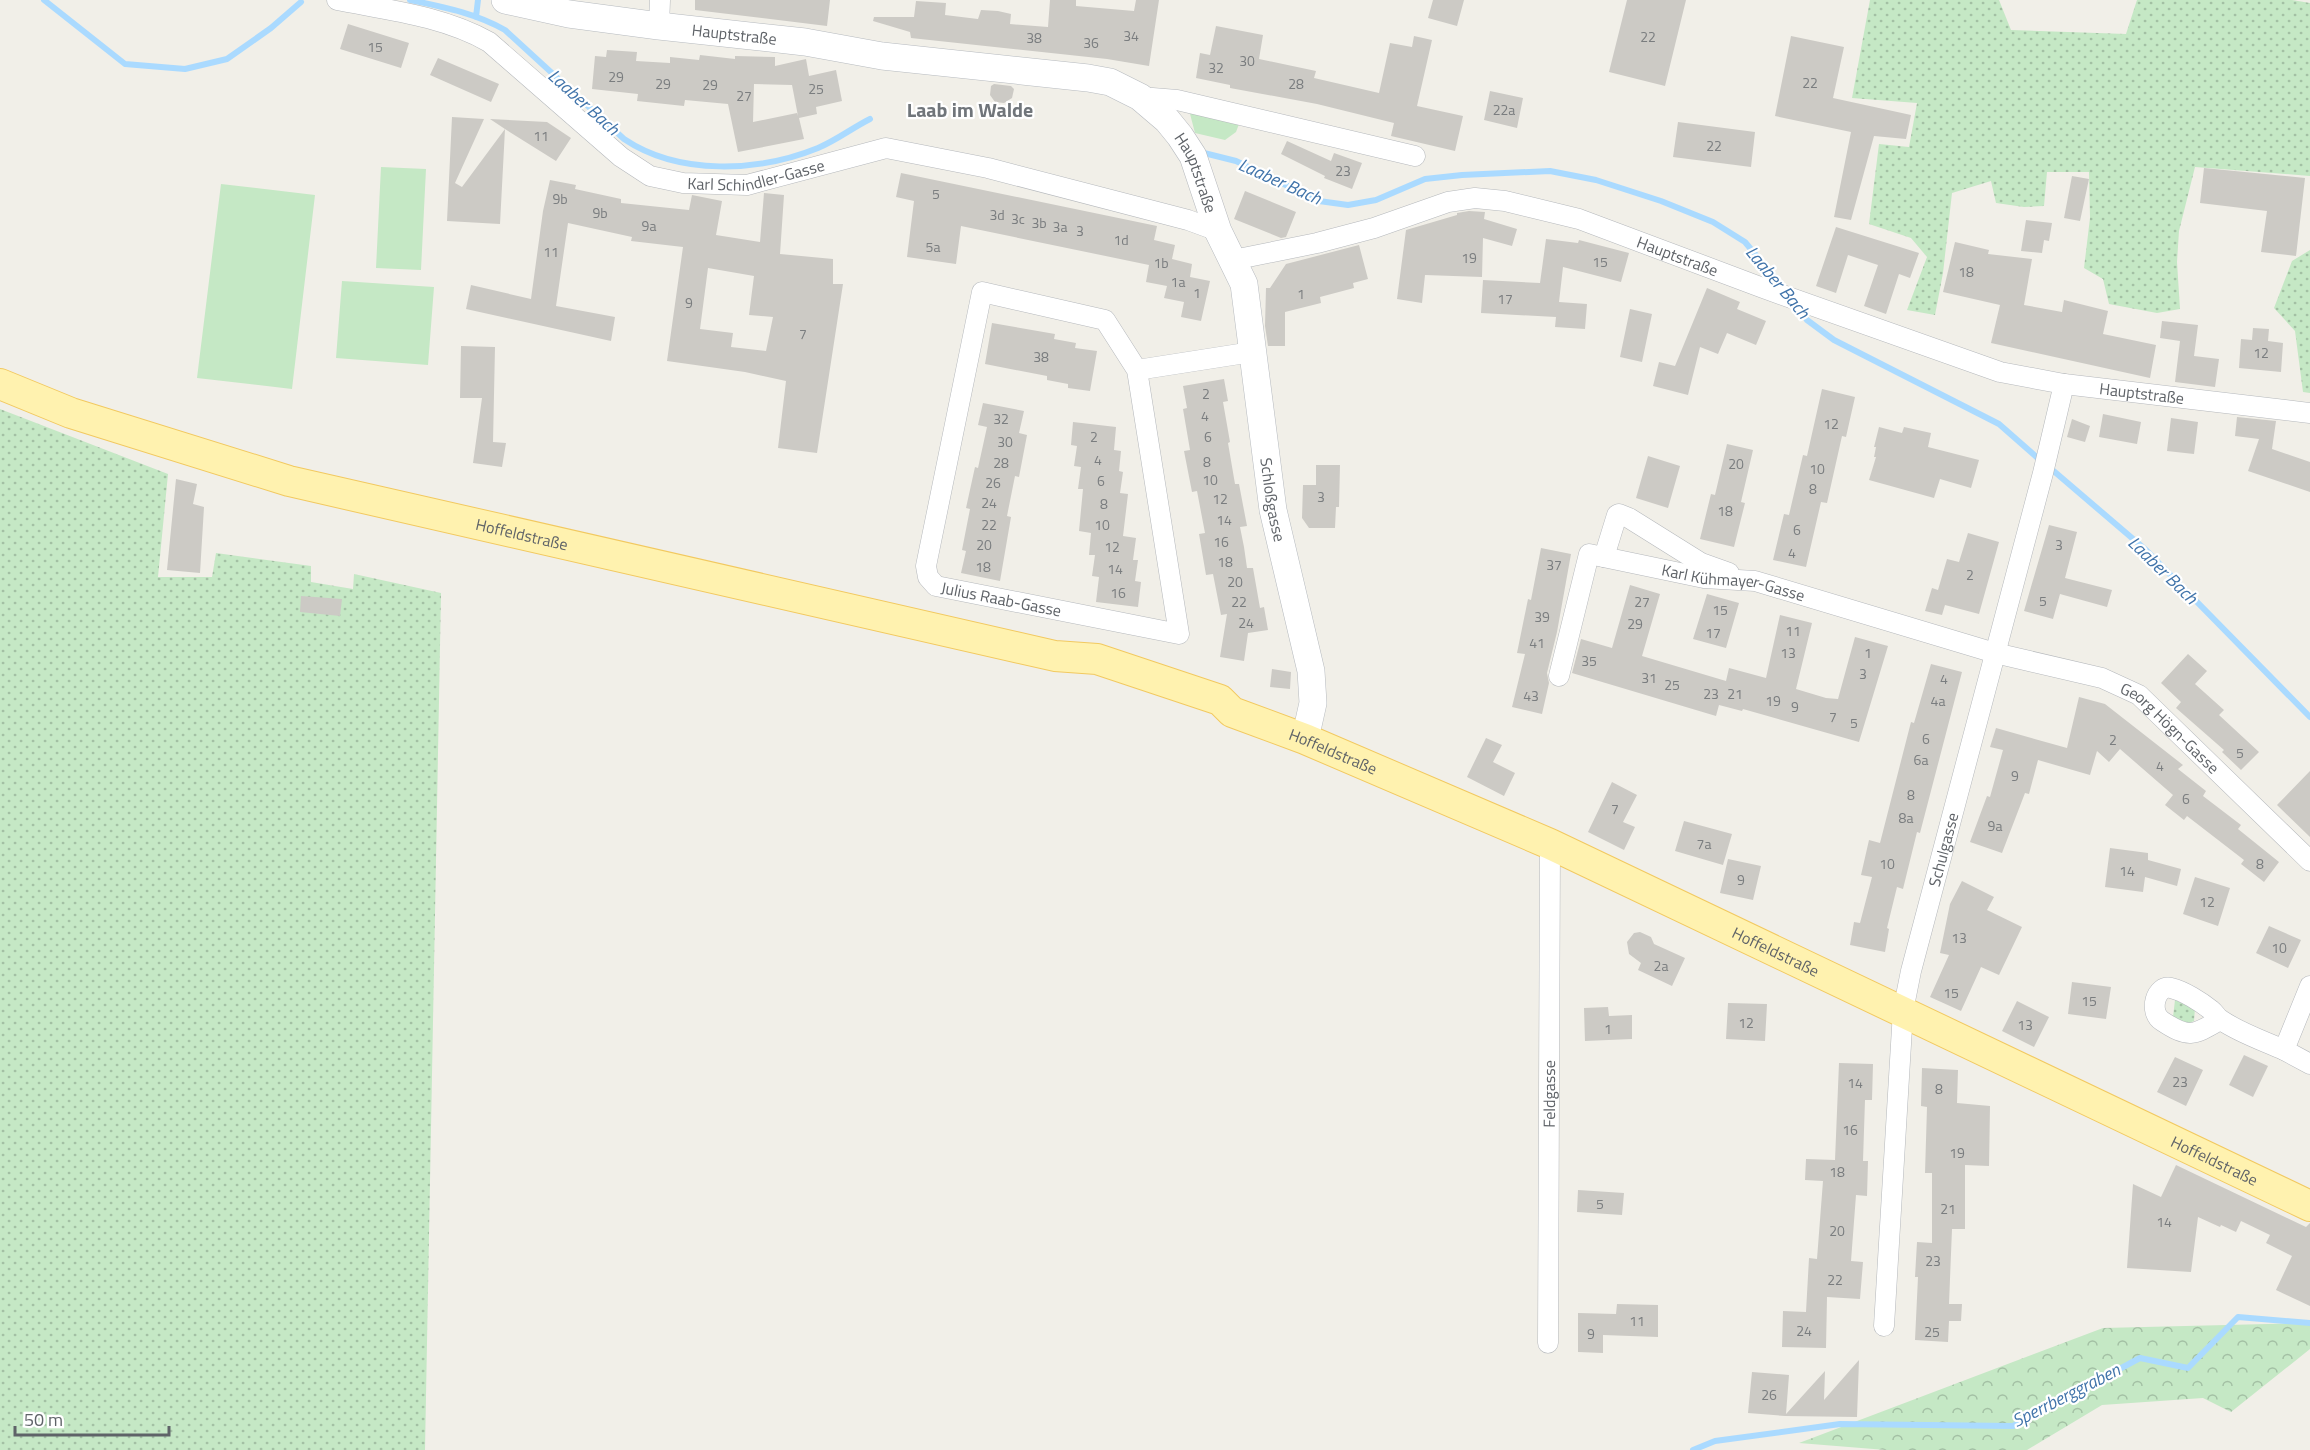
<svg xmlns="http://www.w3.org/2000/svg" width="2310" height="1450" font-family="'Titillium Web',sans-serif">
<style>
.grass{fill:url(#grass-dots)}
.forest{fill:url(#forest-crowns)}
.green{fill:#c5e8c5}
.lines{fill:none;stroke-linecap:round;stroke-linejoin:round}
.stream{stroke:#aadaff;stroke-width:6}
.building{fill:#cccac5;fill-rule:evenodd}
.street-casing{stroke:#b5b8bc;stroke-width:21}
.secondary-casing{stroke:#b6babf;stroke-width:28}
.primary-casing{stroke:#f2c960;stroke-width:32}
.street{stroke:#fff;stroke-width:20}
.secondary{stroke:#fff;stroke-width:27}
.primary{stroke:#fff2af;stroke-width:30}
.labels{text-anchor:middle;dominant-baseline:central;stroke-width:4.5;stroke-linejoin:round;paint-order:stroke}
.number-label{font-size:14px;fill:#7a7d7f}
.street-label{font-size:16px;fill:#5f6368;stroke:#fff}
.water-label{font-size:18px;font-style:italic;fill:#4174aa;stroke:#fff}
.quarter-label{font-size:20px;font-weight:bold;fill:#70757a;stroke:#fff}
</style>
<defs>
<pattern id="grass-dots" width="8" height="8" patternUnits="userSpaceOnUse" patternTransform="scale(1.5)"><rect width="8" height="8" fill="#c5e8c5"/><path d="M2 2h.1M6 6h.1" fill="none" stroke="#a3c0a4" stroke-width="1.8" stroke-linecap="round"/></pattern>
<pattern id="forest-crowns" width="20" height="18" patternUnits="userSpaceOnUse" patternTransform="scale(1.5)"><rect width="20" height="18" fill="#c5e8c5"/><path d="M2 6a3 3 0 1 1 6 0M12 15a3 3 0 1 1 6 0" fill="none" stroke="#a3c0a4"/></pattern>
</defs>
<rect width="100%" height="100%" fill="#f1efe8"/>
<path class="grass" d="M1870,0H1999L2011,30L2126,34L2137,0H2292L2310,3V176L2195,167L2179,231L2177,262L2180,309L2157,313L2109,304L2103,279L2084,268L2090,218L2089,172H2047L2044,206L2024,207L1996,203L1991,181L1952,193L1943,273L1935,315L1907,310L1927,257L1911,238L1869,224L1879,144L1909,147L1917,103L1852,98Z
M2310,250V393L2303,392L2295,331L2274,308L2292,261Z
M0,409L168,474L158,577H212L216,553L311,566V582L353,589L354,574L441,593L425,1450H0Z
M2175,1000L2195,1008L2194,1021L2187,1024L2173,1017Z"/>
<path class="forest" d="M2310,1323V1349L2231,1412L2203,1398L2102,1405L2027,1450H1886L1799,1443L2103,1328Z"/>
<path class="green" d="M1189,110L1239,124L1236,132L1225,140L1195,133Z
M381,167L426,169L421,270L376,268Z
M221,184L315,195L292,389L197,378Z
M342,281L434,287L428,365L336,358Z"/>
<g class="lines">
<path class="stream" d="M44,0L125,64L185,69L227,59L271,28L301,2
M410,0C443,7 475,13 505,30L624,139C679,176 759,172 818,148C837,140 852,128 870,119
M476,17L478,0
M1204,153L1236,161L1319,201L1348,205L1376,200L1425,179L1462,175L1550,171L1596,180L1661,201L1713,222L1745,242L1785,290
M1798,307L1807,320L1834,340L1999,424L2041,461
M2049,467L2146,550L2310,717
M1693,1450L1715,1441L1840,1424L2013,1426L2140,1358L2188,1368L2238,1317L2310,1323"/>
</g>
<path class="building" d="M695,0H830L827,26L695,10Z
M1050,0H1076V6L1134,11L1136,0H1159L1149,66L1107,59L911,38L910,32L873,21L874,17H914L916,1L946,3L945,15L978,19L981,10L998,11L1011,14L1010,24L1048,27Z
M1433,0H1464L1457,26L1428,18Z
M1627,0H1686L1665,86L1609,72Z
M348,24L409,43L401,68L340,49Z
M1216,26L1263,35L1259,59L1316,71L1314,78L1379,93L1390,43L1412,47L1414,36L1432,40L1417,106L1463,116L1455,151L1391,136L1394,123L1317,104L1230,88V85L1196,78L1200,53L1210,55Z
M1791,36L1844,47L1833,98L1911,115L1906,139L1874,136L1851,220L1834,217L1851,132L1775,116Z
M607,50L637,52L636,61L670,63V57L699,60L700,55L735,59V56L775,57V66L806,59L809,76L836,70L842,101L816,107L817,114L799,118L804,139L738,152L728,104L685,100L684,106L637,101L638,94L592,89L595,56L606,57ZM754,84L792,85L798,116L797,113L753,122Z
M438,58L499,84L491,102L430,75Z
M994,84L1011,86L1014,89L1012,98L1004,103L995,102L990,95L991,86Z
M1490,91L1523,98L1517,128L1484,120Z
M452,117L484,119L455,183L462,187L505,129L490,119L547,122L571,138L556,161L505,129L500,224L447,221Z
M1678,122L1755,132L1751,167L1673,157Z
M1287,141L1331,161L1334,153L1362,163L1352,189L1324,178L1325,176L1281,154Z
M2204,168L2305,178L2296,256L2261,252L2267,211L2200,203Z
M901,173L1157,226L1154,240L1175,245L1172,259L1192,264L1190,277L1210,281L1201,321L1181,317L1184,302L1164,298L1167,286L1146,282L1149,265L961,226L956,264L907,257L914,201L896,197Z
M2072,176L2089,179L2080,221L2064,218Z
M550,180L576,185L575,189L621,199V203L689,210L692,195L722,201L716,235L760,242L764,193L784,195L780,254L833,259V284H843L817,453L778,448L786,381L745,372L667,361L683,247L631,241L632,237L568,223L556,306L615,317L611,341L466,309L471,285L531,299L543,211ZM708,268L754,276L749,315L773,317L766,351L731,347L733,333L700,329Z
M1245,191L1296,212L1286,237L1281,238L1234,219Z
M1469,211L1485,212L1484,219L1517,229L1512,246L1483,238L1482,277L1425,275L1422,303L1397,299L1406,230L1457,215V213Z
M2026,220L2052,223L2049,241L2044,240L2042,253L2021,251Z
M1836,227L1919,253L1910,278L1899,274L1886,314L1864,306L1878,265L1848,255L1836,293L1816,286Z
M1546,239L1578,243L1579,240L1629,253L1621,282L1563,267L1559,302L1587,304L1585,329L1555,327L1556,317L1481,313L1483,280L1540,283Z
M1955,242L1989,250L1988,254L2032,259L2024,305L2062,312L2064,300L2108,311L2103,334L2156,345L2150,378L1991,343L2000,305L1943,292Z
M1359,245L1368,279L1353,283L1354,288L1320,297L1321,303L1285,312V346H1268L1265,326L1266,288H1270L1286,264Z
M1707,288L1740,302L1737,309L1766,321L1756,345L1727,333L1718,354L1700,347L1688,395L1653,386L1659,362L1675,366Z
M1630,309L1652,314L1642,362L1620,357Z
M2162,321L2198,325L2194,356L2219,359L2215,387L2175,382L2180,341L2160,338Z
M992,323L1055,334L1054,339L1076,343L1075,348L1097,351L1090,391L1068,388V384L1047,380V376L985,364Z
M2253,328L2269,329L2268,341L2283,343L2281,372L2239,368L2241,339L2252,340Z
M461,346L495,347L493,442L506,443L502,467L473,463L482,398H460Z
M1224,379L1228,401L1223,402L1230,442L1228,443L1235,484H1239L1247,526L1240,527L1244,547L1247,568H1253L1260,608L1264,607L1268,630L1248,633L1244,661L1220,657L1227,614L1221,615L1213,574L1206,575L1199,534L1205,533L1197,491L1192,492L1184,451L1190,450L1183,409L1187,408L1183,386Z
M1822,389L1855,397L1846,437L1842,436L1827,503L1821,502L1806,567L1773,560L1784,514L1789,515L1803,455L1807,456Z
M983,403L1024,411L1019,433L1027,435L1019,477L1015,476L1007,516L1011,517L1000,581L961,573L966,551L962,550L970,509L966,508L975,467L978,468L987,427L978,425Z
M2103,414L2141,422L2137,444L2099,437Z
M2237,417L2276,421L2272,449L2310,462V492L2248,471L2259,439L2235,436Z
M2171,418L2198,422L2194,454L2167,451Z
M2072,419L2090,426L2085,442L2067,437Z
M1073,422L1116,427L1114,450L1121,451L1119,471L1123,472L1120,493L1128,494L1123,536L1136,538L1133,560H1138L1135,581L1141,582L1138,607L1096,602L1099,577L1092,576L1095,555H1089L1091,533L1079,531L1083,489H1078L1081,467L1074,466L1077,446L1071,445Z
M1879,427L1902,433L1904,427L1931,433L1928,447L1979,460L1971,488L1940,479L1934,498L1869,480L1876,457H1874L1876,447H1874Z
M1727,444L1753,450L1741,502L1745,503L1734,547L1700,539L1711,494L1715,495Z
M1648,456L1680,466L1668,508L1636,498Z
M1316,465H1340L1339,507H1336L1335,528H1309L1302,518L1303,485H1316Z
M176,479L197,484L193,504L204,507L200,573L167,570Z
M2049,525L2077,532L2065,578L2112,590L2107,607L2060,594L2053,619L2024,611Z
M1968,533L1999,542L1979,614L1945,605L1942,615L1925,611L1932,588L1938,590L1947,559L1959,562Z
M1541,548L1571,554L1557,632L1547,673L1549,683L1542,714L1512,707L1525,654L1517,653L1528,599L1531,600Z
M1630,585L1660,594L1642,656L1726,681L1729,668L1766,678L1780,615L1812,623L1796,689L1826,698L1838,699L1855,637L1888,646L1859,742L1743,709L1742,711L1719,705L1716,716L1572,673L1581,639L1612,648Z
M1707,594L1739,603L1726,648L1693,639Z
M301,596L342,599L340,616L300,612Z
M2188,654L2207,671L2195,684L2224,710L2219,715L2259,752L2241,770L2222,752L2224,750L2176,708L2181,702L2161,683Z
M1931,664L1962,672L1920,833L1917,832L1903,889L1897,887L1887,928L1889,929L1885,952L1850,945L1854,922L1860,923L1872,877L1861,875L1869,840L1880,843L1911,722L1914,723Z
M1272,669L1291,672L1290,689L1270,687Z
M2079,697L2105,704L2183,765L2178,769L2206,791L2203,796L2241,825L2238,829L2279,862L2264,882L2241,864L2244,860L2187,816L2184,820L2165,805L2173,795L2120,749L2109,762L2097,751L2090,775L2038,760L2029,794L2025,793L2002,853L1970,842L1987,796L1990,797L2003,750L1990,747L1996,728L2067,748Z
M1486,738L1502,745L1493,762L1515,773L1504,796L1467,777Z
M2310,771V837L2277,805Z
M1612,782L1637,795L1623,822L1635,827L1624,850L1588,832Z
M1684,821L1732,834L1723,865L1675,851Z
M2110,848L2148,853V860L2181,869L2177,886L2145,877L2143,892L2105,887Z
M1728,859L1761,866L1753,900L1720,893Z
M2195,877L2230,888L2218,926L2183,914Z
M1962,881L1994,897L1987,910L2022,927L1999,975L1981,967L1961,1011L1930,997L1949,955L1940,953L1950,904Z
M2269,926L2301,940L2288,968L2256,953Z
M1640,932L1651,937L1654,944L1685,958L1672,986L1638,970L1641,963L1629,954L1627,942L1634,933Z
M2072,982L2111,987L2106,1019L2068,1014Z
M2017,1001L2049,1017L2034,1047L2002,1031Z
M1728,1003L1767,1004L1765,1041L1726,1039Z
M1608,1007L1609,1016L1632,1015V1039L1585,1041L1584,1008Z
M2244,1055L2268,1066L2253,1097L2229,1085Z
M2175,1057L2203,1070L2186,1106L2157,1092Z
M1839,1063L1873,1064L1872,1100H1865L1863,1161H1868L1867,1196L1856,1195L1851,1261L1863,1262L1860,1299L1827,1297L1826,1348L1782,1347L1783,1311L1806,1312L1809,1258L1817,1259L1823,1181L1805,1180L1806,1159L1835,1160Z
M1922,1068L1958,1070L1957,1103L1990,1106L1989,1166L1965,1165V1229H1952L1949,1304H1962L1961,1321H1949L1948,1342L1915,1340L1918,1277H1915L1917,1242L1932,1243V1173H1925L1927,1107L1921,1106Z
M2176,1165L2306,1227L2310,1223V1306L2276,1290L2292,1256L2266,1243L2270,1235L2241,1221L2236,1232L2221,1225L2220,1227L2198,1217L2191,1272L2127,1268L2133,1184L2161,1197Z
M1578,1190L1624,1193L1622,1215L1577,1212Z
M1617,1304L1658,1305V1337L1603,1335V1353L1578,1352V1313L1616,1314Z
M1859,1360L1857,1417L1785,1416L1748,1413L1752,1372L1789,1375L1786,1414L1825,1371L1824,1400Z"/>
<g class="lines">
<g class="street-casing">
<g id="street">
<path id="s1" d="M337,0C388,10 443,16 489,42L621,157L650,176L683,183L747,185L886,148L988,168L1188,220L1218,231"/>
<path d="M659,26L660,0"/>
<path d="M1140,97L1177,100L1415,156"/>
<path id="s2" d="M1233,260L1317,243L1374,228L1448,202L1475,198L1505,201L1579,219L1763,288L2000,372L2064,384L2310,413"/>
<path id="s3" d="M1137,370L1105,320L982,292L926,566L928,577L936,586L1179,634L1137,370L1252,352"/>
<path d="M1604,557L1617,515L1619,514L1629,518L1701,563L1729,573"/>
<path id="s4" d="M1559,676L1589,554L1704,578L1755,581L1995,653L2102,678L2139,695L2310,861"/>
<path d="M2220,1020C2194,1035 2189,1039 2162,1021C2148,1012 2156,984 2171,988C2184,991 2201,1002 2211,1010C2215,1013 2217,1018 2221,1020C2240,1033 2264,1041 2284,1050L2310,986"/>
<path d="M2284,1050L2310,1064"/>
<path id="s5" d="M1884,1326L1903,1011L1911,971L2043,473L2064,384"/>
<path id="s6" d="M1548,1343L1550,844"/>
</g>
</g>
<g class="secondary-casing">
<g id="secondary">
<path id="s7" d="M505,0L569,14L659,26L805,42L882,56L1088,78L1110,82L1140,97L1167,120L1180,136L1193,156L1218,231L1244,284L1273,510L1311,671L1313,703L1305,739"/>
</g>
</g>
<g class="primary-casing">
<g id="primary">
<path id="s8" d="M0,384L71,413L289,481L1055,656L1097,659L1220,700L1232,712L1305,739L1550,844L2310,1206"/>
</g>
</g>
<use href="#street" class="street"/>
<use href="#secondary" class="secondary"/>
<use href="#primary" class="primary"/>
</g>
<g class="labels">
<g class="number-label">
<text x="1131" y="35">34</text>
<text x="1648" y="36">22</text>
<text x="1034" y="37">38</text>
<text x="1091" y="42">36</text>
<text x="375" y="46">15</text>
<text x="1247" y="60">30</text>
<text x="1216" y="67">32</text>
<text x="616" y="76">29</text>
<text x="1810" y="82">22</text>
<text x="663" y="83">29</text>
<text x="1296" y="83">28</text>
<text x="710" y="84">29</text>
<text x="816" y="88">25</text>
<text x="744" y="95">27</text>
<text x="1504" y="109">22a</text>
<text x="541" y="135">11</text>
<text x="1714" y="145">22</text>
<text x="1343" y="170">23</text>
<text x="936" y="193">5</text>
<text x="560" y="198">9b</text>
<text x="600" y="212">9b</text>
<text x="997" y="214">3d</text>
<text x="1018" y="218">3c</text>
<text x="1039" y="222">3b</text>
<text x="649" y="225">9a</text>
<text x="1060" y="226">3a</text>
<text x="1080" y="230">3</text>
<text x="1121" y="239">1d</text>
<text x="933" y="246">5a</text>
<text x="551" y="251">11</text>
<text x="1469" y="257">19</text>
<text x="1600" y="261">15</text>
<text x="1161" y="262">1b</text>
<text x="1966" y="271">18</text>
<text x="1178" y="281">1a</text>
<text x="1197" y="292">1</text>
<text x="1301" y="293">1</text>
<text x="1505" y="298">17</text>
<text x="689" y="302">9</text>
<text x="803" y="333">7</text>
<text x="2261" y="352">12</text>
<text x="1041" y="356">38</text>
<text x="1206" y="393">2</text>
<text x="1205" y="415">4</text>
<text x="1001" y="418">32</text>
<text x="1831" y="423">12</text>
<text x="1094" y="436">2</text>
<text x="1208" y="436">6</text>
<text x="1005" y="441">30</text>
<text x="1098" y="459">4</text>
<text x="1207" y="461">8</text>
<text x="1001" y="462">28</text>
<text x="1736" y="463">20</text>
<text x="1817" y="468">10</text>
<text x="1210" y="479">10</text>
<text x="1101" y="480">6</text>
<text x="993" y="482">26</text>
<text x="1813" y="488">8</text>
<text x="1321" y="496">3</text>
<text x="1220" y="498">12</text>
<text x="989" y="502">24</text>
<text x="1104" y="503">8</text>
<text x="1725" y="510">18</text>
<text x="1224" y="519">14</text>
<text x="989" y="524">22</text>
<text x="1102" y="524">10</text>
<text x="1797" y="529">6</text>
<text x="1221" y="541">16</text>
<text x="984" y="544">20</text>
<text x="2059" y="544">3</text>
<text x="1112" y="546">12</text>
<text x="1792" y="552">4</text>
<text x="1225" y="561">18</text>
<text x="1554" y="564">37</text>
<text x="983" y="566">18</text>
<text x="1115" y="568">14</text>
<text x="1970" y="574">2</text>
<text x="1235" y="581">20</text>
<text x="1118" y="592">16</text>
<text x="2043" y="600">5</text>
<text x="1239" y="601">22</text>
<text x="1642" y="601">27</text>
<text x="1720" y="609">15</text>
<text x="1542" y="616">39</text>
<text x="1246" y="622">24</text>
<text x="1635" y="623">29</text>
<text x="1793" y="630">11</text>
<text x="1713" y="632">17</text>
<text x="1537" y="642">41</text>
<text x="1788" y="652">13</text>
<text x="1868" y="652">1</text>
<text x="1589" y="660">35</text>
<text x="1863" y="673">3</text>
<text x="1649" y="677">31</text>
<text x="1944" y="678">4</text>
<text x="1672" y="684">25</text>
<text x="1711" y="693">23</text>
<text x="1735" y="693">21</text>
<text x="1531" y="695">43</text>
<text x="1773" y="700">19</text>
<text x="1938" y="700">4a</text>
<text x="1795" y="706">9</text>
<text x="1833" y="716">7</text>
<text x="1854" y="722">5</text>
<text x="1926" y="738">6</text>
<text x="2113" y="739">2</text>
<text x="2240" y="752">5</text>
<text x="1921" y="759">6a</text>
<text x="2160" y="765">4</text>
<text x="2015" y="775">9</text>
<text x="1911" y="794">8</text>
<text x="2186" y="798">6</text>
<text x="1615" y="808">7</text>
<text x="1906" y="817">8a</text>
<text x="1995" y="825">9a</text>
<text x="1704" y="843">7a</text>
<text x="1887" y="863">10</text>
<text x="2260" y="863">8</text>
<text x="2127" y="870">14</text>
<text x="1741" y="879">9</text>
<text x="2207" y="901">12</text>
<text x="1959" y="937">13</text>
<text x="2279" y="947">10</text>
<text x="1661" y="965">2a</text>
<text x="1951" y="992">15</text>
<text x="2089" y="1000">15</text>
<text x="1746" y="1022">12</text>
<text x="2025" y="1024">13</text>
<text x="1608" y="1028">1</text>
<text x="2180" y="1081">23</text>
<text x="1855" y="1082">14</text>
<text x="1939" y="1088">8</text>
<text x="1850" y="1129">16</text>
<text x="1957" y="1152">19</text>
<text x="1837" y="1171">18</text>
<text x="1600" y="1203">5</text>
<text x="1948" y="1208">21</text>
<text x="2164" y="1221">14</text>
<text x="1837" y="1230">20</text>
<text x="1933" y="1260">23</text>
<text x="1835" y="1279">22</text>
<text x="1637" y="1320">11</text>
<text x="1804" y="1330">24</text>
<text x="1932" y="1331">25</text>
<text x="1591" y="1333">9</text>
<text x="1769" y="1394">26</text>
</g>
<g class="street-label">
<text stroke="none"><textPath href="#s7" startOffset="232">Hauptstraße</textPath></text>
<text stroke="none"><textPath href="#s1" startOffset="476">Karl Schindler-Gasse</textPath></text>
<text stroke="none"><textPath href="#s7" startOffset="741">Hauptstraße</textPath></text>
<text stroke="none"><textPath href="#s2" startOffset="462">Hauptstraße</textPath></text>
<text stroke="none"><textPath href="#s2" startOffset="948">Hauptstraße</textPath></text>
<text stroke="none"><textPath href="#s7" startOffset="1080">Schloßgasse</textPath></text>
<text stroke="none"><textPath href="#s8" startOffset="544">Hoffeldstraße</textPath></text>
<text stroke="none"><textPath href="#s4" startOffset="273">Karl Kühmayer-Gasse</textPath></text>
<text stroke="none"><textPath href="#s3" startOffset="555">Julius Raab-Gasse</textPath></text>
<text stroke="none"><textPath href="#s4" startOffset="740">Georg Högn-Gasse</textPath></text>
<text stroke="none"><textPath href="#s8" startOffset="1388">Hoffeldstraße</textPath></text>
<text stroke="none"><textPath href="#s5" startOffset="482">Schulgasse</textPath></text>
<text stroke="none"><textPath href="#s8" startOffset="1874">Hoffeldstraße</textPath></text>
<text stroke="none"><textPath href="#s6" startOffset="249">Feldgasse</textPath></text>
<text stroke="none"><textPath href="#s8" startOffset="2360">Hoffeldstraße</textPath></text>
</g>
<g class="water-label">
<text transform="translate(584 102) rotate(42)">Laaber Bach</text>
<text transform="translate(1280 181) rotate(24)">Laaber Bach</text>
<text transform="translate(1778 282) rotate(50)">Laaber Bach</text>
<text transform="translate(2163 570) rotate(44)">Laaber Bach</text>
<text transform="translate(2066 1395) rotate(-27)">Sperrberggraben</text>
</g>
<g class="quarter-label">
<text x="970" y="109">Laab im Walde</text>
</g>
</g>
<path d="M15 1426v9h154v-9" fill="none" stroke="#5f6368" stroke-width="3"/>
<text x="24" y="1426" font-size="18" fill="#5f6368" stroke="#ffffff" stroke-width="4.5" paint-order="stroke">50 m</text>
</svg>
